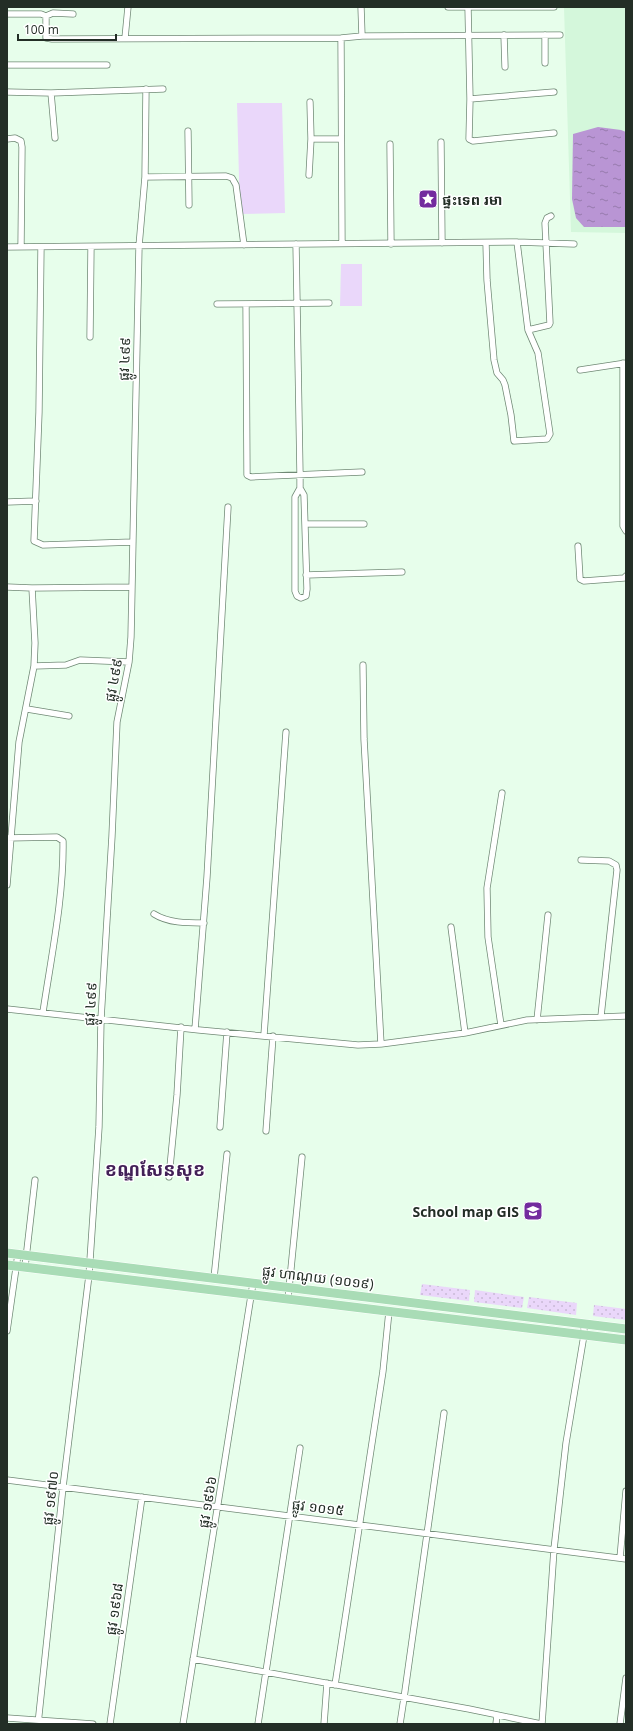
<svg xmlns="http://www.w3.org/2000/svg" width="633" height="1731" font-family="'Open Sans','Noto Sans Khmer',sans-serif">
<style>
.built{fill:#d4f7db}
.grass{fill:url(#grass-dots)}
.garden{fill:#ead7fa}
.water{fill:url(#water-ripples)}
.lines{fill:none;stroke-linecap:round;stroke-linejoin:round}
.minor-casing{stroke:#708975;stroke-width:7}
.primary-casing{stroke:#fff;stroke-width:10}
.minor{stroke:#fff;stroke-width:5.5}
.primary{stroke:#a9dcb6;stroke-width:9}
.labels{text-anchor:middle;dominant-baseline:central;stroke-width:3;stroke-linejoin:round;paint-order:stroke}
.poi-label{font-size:14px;font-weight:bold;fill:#232e26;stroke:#fff;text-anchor:start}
.street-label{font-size:14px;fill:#232e26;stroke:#fff}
.district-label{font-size:18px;font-weight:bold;fill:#422057;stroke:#fff}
</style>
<defs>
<pattern id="grass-dots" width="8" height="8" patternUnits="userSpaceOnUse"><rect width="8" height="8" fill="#ead7fa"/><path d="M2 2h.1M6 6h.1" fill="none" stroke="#c8b9d6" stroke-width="1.8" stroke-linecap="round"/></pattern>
<pattern id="water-ripples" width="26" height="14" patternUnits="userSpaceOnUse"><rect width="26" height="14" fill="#b995d4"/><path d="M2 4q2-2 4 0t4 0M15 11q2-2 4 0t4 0" fill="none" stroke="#967aac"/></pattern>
</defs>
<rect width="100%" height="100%" fill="#e7feeb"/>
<path class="built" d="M564,7H626V233L571,232Z"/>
<path class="grass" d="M422,1284L470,1290L469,1301L420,1295Z
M475,1290L524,1297L522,1308L474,1302Z
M529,1297L577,1303L576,1315L527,1308Z
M594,1305L626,1309V1320L593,1316Z"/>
<path class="garden" d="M237,103H282L285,213L240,214Z
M341,264H362V306H340Z"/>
<path class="water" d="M598,127L621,130L626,132V227H584L576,218L572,199L573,134Z"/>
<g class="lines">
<g class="minor-casing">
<path id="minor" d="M361,7L362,36
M448,7H554
M468,7L470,99L469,139L473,141L554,133
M7,14H41L46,16L53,13L73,14
M46,16V38L52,39L341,38L362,36L560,35
M504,35L505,67
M545,35V63
M125,38L128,7
M341,38L342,243
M7,65H107
M7,92L51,93L163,89
M51,93L55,138
M470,99L554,92
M310,102L311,139H341
M188,131L189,205
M7,139L15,138L21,141L22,147L21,247
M441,142L442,243
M390,144L391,244
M309,175L311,139
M145,177L226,176L232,178L236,185L244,245
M486,243L487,280L494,360L497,373L503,380L505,385L511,415L514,441L547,439L550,434L538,353L528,330L517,242
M296,244L300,474V488L295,497V591L297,596L301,598L306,596L307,589L304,495L300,488
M7,247L517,242L574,244
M41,247L39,412L34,541L43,545L133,542
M217,304L329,303
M246,304L247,475L251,477L362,472
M528,330L549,325L550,323L545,223L547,218L551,216
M90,337L91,247
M623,363V526L626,531
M580,370L626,363
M7,502L36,501
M305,524H364
M578,546L580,579L584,581L624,578L626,576
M306,575L402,572
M7,587L32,588
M363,665L364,739L381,1044
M34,666L66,665L80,660L129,662
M27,709L69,716
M7,838L57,837L63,841C64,896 51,958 43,1012
M581,860L609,861L616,865L617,870L601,1016
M7,885L19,742L34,666L35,643L32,588L132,587
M154,914C168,923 187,923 204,923
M451,927L465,1033
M7,1009L199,1030L358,1045L381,1044L465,1033L527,1020L626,1016
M537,1020L548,915
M501,1025L488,937L487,888L502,793
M195,1029L207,877L228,507
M264,1035L286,732
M220,1127L227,1032
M266,1131L273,1036
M169,1177L177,1095L181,1027
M25,1267L35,1180
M214,1278L227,1154
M288,1299L302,1157
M7,1331L18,1254
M7,1480L626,1559
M620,1558L626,1491
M193,1659L469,1709L541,1724
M335,1685L383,1371L389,1311
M7,1718L93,1724
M38,1724L63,1487L89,1275L99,1127L101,1019L112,836L117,722L129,662L131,637L139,246L145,177L146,89
M110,1724L142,1497
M183,1724L253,1283
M258,1724L300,1448
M324,1724L327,1683
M400,1724L404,1698L444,1413
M496,1724L497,1715
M542,1724L554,1549L566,1443L584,1335V1324
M620,1724L626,1678"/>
</g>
<g class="primary-casing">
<path id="primary" d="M7,1253L626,1329
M7,1265L626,1340"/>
</g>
<use href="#minor" class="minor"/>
<use href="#primary" class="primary"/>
</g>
<defs>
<g id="sight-square" transform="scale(1)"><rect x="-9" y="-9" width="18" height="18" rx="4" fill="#732b9e" stroke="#fff"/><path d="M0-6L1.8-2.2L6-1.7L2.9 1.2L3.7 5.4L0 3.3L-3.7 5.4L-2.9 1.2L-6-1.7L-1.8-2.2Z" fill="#fff"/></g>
<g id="school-square" transform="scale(1)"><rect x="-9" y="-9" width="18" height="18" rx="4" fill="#732b9e" stroke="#fff"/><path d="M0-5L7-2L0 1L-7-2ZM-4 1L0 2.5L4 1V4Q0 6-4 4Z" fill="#fff"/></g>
</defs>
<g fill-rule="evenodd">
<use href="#sight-square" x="428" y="199"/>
<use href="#school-square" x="533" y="1211"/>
</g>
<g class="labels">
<g class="poi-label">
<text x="442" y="199">ផ្ទះទេព រមា</text>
<text x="519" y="1211" text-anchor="end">School map GIS</text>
</g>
<g class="street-label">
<text transform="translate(124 359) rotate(-88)">ផ្លូវ ៤៩៩</text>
<text transform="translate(113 680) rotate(-80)">ផ្លូវ ៤៩៩</text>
<text transform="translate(90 1004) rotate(-87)">ផ្លូវ ៤៩៩</text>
<text transform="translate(318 1277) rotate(7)">ផ្លូវ ហាណូយ (១០១៩)</text>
<text transform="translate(50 1498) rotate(-84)">ផ្លូវ ១៩៧០</text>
<text transform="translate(207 1502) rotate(-81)">ផ្លូវ ១៩៦៦</text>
<text transform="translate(318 1507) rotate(7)">ផ្លូវ ១០១៥</text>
<text transform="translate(114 1609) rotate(-82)">ផ្លូវ ១៩៦៨</text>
</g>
<g class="district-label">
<text x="155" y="1169">ខណ្ឌសែនសុខ</text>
</g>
</g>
<rect width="633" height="1731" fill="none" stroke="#232e26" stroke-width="16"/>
<path d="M18 34v6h98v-6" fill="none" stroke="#232e26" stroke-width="2"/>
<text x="24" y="34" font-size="12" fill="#232e26" stroke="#ffffff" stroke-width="3" paint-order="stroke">100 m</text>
</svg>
